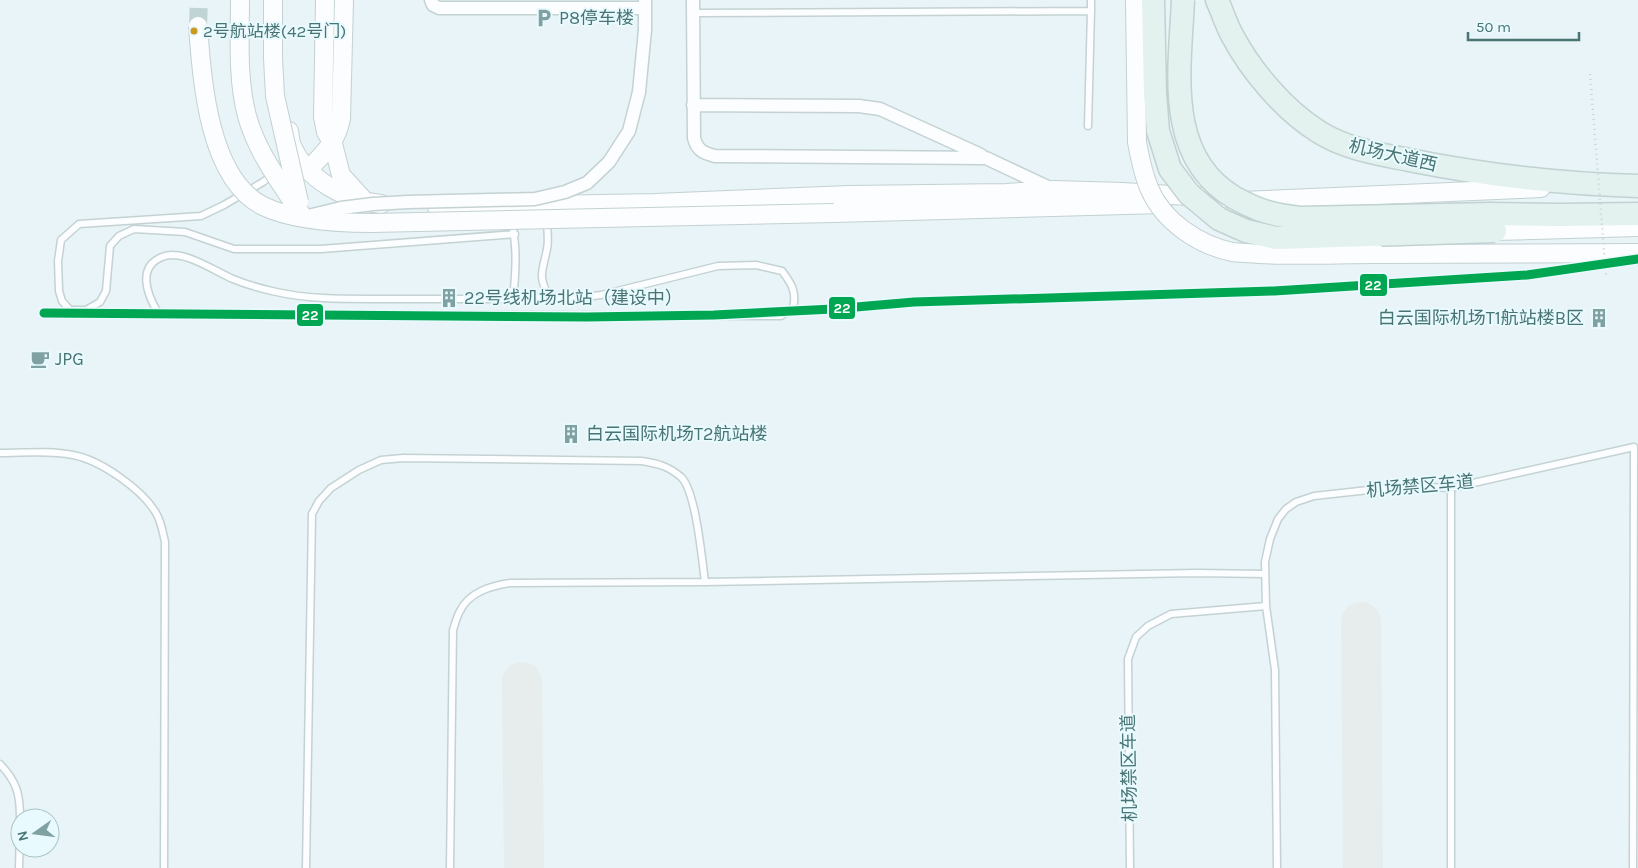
<svg xmlns="http://www.w3.org/2000/svg" width="1638" height="868" font-family="Karla,'Noto Sans SC',sans-serif">
<style>
.lines{fill:none;stroke-linecap:round;stroke-linejoin:round}
.taxiway{stroke:#e6edec;stroke-width:40}
.secondary-tunnel{stroke:#c0d4d6;stroke-width:18;stroke-dasharray:18 9;stroke-linecap:butt}
.lane-casing{stroke:#c4d2d3;stroke-width:9}
.street-casing{stroke:#c4d2d3;stroke-width:15}
.secondary-casing{stroke:#c3d1d3;stroke-width:20}
.highway-casing{stroke:#c1d2d2;stroke-width:25}
.lane{stroke:#fcfdfe;stroke-width:6}
.street{stroke:#fcfdfe;stroke-width:12}
.secondary{stroke:#fcfdfe;stroke-width:18}
.highway{stroke:#e3f1ef;stroke-width:22}
.street-bridge-casing{stroke:#c4d2d3;stroke-width:15;stroke-linecap:butt}
.secondary-bridge-casing{stroke:#c3d1d3;stroke-width:20;stroke-linecap:butt}
.highway-bridge-casing{stroke:#c1d2d2;stroke-width:25;stroke-linecap:butt}
.path-bridge{stroke:#c6d5d5;stroke-width:2.5;stroke-dasharray:1 4;stroke-linecap:butt}
.street-bridge{stroke:#fcfdfe;stroke-width:12}
.secondary-bridge{stroke:#fcfdfe;stroke-width:18}
.highway-bridge{stroke:#e3f1ef;stroke-width:22}
.metro-1-casing{stroke:#e9faff;stroke-width:12}
.metro-1{stroke:#00a651;stroke-width:9}
.bus-dot{fill:#cb9a1d;stroke:#e9faff;stroke-width:2}
.labels{text-anchor:middle;dominant-baseline:central;stroke-width:4;stroke-linejoin:round;paint-order:stroke}
.bus-label{font-size:17px;fill:#487574;stroke:#e9faff;text-anchor:start}
.poi-label{font-size:18px;fill:#487574;stroke:#e9faff;text-anchor:start}
.street-label{font-size:18px;fill:#487574;stroke:#e9faff}
.line-badge{stroke:#e9faff;stroke-width:2}
.badge-label{font-size:14px;text-anchor:middle;font-weight:bold;fill:#fff}
</style>
<rect width="100%" height="100%" fill="#e8f4f7"/>
<g class="lines">
<path class="taxiway" d="M1361,622L1363,868
M522,682L524,868"/>
<path class="secondary-tunnel" d="M198,26L199,0"/>
<g class="lane-casing">
<path id="lane" d="M1091,0V11
M693,13L1091,11L1088,126
M286,160L283,167L263,182L224,205L201,216L79,224L61,240L58,261L59,291L62,301L70,310H86L100,302L106,291L110,246L119,236L134,229L185,232L234,249H321L515,234
M511,220C517,244 516,266 514,289L503,299C464,299 425,299 386,299C348,299 309,300 272,291C259,288 245,284 233,279C214,271 182,248 162,257C137,267 147,294 157,311L168,314L781,316L793,308C797,291 791,283 782,271L756,265L718,266L601,295L567,299L549,296C537,276 543,270 547,249C549,240 547,230 547,221
M503,299L549,296
M0,453C24,453 49,450 73,455C100,460 142,489 156,513C161,521 163,533 165,542L164,868
M1266,606L1275,670L1277,868
M0,764C17,782 20,794 20,818
M19,868L20,827
M306,868L312,514L319,501L331,488L359,470L381,460L403,458L642,461C659,464 668,466 681,477C696,491 702,560 705,582
M450,868L453,630C455,624 457,616 460,611C469,592 491,586 510,583L705,582L1197,573L1265,574
M1130,868L1128,659L1136,637L1148,626L1171,614L1266,606L1265,562L1270,539L1278,519L1286,509L1296,502L1314,496L1405,486L1451,488L1634,447L1633,868
M1451,868V488"/>
</g>
<g class="street-casing">
<path id="street" d="M431,0L433,5L439,8H645
M645,0V30
M693,0L694,138C697,150 703,153 715,156L986,158L1052,189
M693,105L859,106L880,109L981,155"/>
</g>
<g class="secondary-casing">
<path id="secondary" d="M325,0L323,117L326,132L333,144L341,175L362,198
M289,131C290,136 290,142 292,146C307,180 346,201 381,204
M308,170C324,153 336,143 341,119L344,0
M1242,201L1541,188
M437,207L655,203L849,195L1006,193L1054,190L1122,192L1238,199
M834,213L1162,204
M1495,231L1638,227
M1377,254L1638,253"/>
</g>
<g class="highway-casing">
<path id="highway" d="M1217,0C1222,11 1226,24 1232,35C1251,71 1284,110 1319,132C1346,149 1379,154 1409,160C1484,175 1562,184 1638,186
M1491,214L1558,215L1638,214"/>
</g>
<use href="#lane" class="lane"/>
<use href="#street" class="street"/>
<use href="#secondary" class="secondary"/>
<use href="#highway" class="highway"/>
<g class="street-bridge-casing">
<path id="street-bridge" d="M308,216L341,208L373,204L408,202L535,199L565,192L587,183L609,162L629,131L639,92L645,30"/>
</g>
<g class="secondary-bridge-casing">
<path id="secondary-bridge" d="M240,0C240,38 237,78 247,116C257,153 282,185 303,217
M273,0V58L275,96L299,202
M1135,0L1137,142C1140,158 1143,175 1150,190C1164,222 1199,245 1232,252C1241,253 1250,253 1259,254C1298,256 1338,254 1377,254
M198,26C202,79 208,178 263,206C294,221 338,223 372,223L834,213"/>
</g>
<g class="highway-bridge-casing">
<path id="highway-bridge" d="M1153,0L1155,94L1158,131L1170,169L1189,194L1219,219L1246,231L1276,238L1495,231
M1183,0C1180,69 1164,157 1235,198C1259,211 1273,215 1300,218L1491,214"/>
</g>
<path class="path-bridge" d="M1590,74L1606,276"/>
<use href="#street-bridge" class="street-bridge"/>
<use href="#secondary-bridge" class="secondary-bridge"/>
<use href="#highway-bridge" class="highway-bridge"/>
<g class="metro-1-casing">
<path id="metro-1" d="M44,313L587,317L714,315L833,309L914,302L1274,291L1527,275L1638,259"/>
</g>
<use href="#metro-1" class="metro-1"/>
</g>
<defs>
<g id="parking-bare" transform="scale(1.5)"><path d="M-3.5-5.5H1a3.5 3.5 0 0 1 0 7H-1V5.5H-3.5ZM-1-3.4V-.6H.8a1.4 1.4 0 0 0 0-2.8Z" fill="#80a1a2" stroke="#e9faff" stroke-width="2.5" paint-order="stroke"/></g>
<g id="building-bare" transform="scale(1.5)"><path d="M-4-6H4V6H1V3H-1V6H-4ZM-2.5-4.3h1.7v1.8h-1.7ZM.8-4.3h1.7v1.8H.8ZM-2.5-1h1.7V.8h-1.7ZM.8-1h1.7V.8H.8Z" fill="#80a1a2" stroke="#e9faff" stroke-width="2.5" paint-order="stroke"/></g>
<g id="cafe-bare" transform="scale(1.5)"><path d="M-5.5-4.5H6V0H3Q3 3.5 0 3.5H-2.5Q-5.5 3.5-5.5 0ZM3-3.2v2h1.7v-2ZM-6 4.5H4V6H-6Z" fill="#80a1a2" stroke="#e9faff" stroke-width="2.5" paint-order="stroke"/></g>
</defs>
<g fill-rule="evenodd">
<use href="#parking-bare" x="544" y="18"/>
<use href="#building-bare" x="449" y="298"/>
<use href="#building-bare" x="1599" y="318"/>
<use href="#cafe-bare" x="40" y="359"/>
<use href="#building-bare" x="571" y="434"/>
</g>
<circle class="bus-dot" cx="194" cy="31" r="4.5"/>
<g class="labels">
<g class="bus-label">
<text x="203" y="31">2号航站楼(42号门)</text>
</g>
<g class="poi-label">
<text x="559" y="18">P8停车楼</text>
<text x="464" y="298">22号线机场北站（建设中）</text>
<text x="1584" y="318" text-anchor="end">白云国际机场T1航站楼B区</text>
<text x="55" y="359">JPG</text>
<text x="586" y="434">白云国际机场T2航站楼</text>
</g>
<g class="street-label">
<text transform="translate(1393 155) rotate(13)">机场大道西</text>
<text transform="translate(1420 486) rotate(-5)">机场禁区车道</text>
<text transform="translate(1129 768) rotate(-91)">机场禁区车道</text>
</g>
</g>
<g class="line-badge">
<rect x="1359" y="273" width="29" height="24" rx="5" fill="#00a651"/>
<rect x="828" y="296" width="28" height="24" rx="5" fill="#00a651"/>
<rect x="296" y="303" width="28" height="24" rx="5" fill="#00a651"/>
</g>
<g class="badge-label">
<text x="1373" y="290">22</text>
<text x="842" y="313">22</text>
<text x="310" y="320">22</text>
</g>
<g transform="translate(35 833) rotate(256)"><circle r="24" fill="#e9faff" stroke="#a9c5c7"/>
<path d="M0-4L9 19L0 12L-9 19Z" fill="#80a1a2"/>
<text y="-8" font-size="14" font-weight="bold" text-anchor="middle" fill="#487574">N</text>
</g>
<path d="M1468 32v8h111v-8" fill="none" stroke="#487574" stroke-width="2.5"/>
<text x="1476" y="32" font-size="15" fill="#487574" stroke="#e9faff" stroke-width="4" paint-order="stroke">50 m</text>
</svg>
